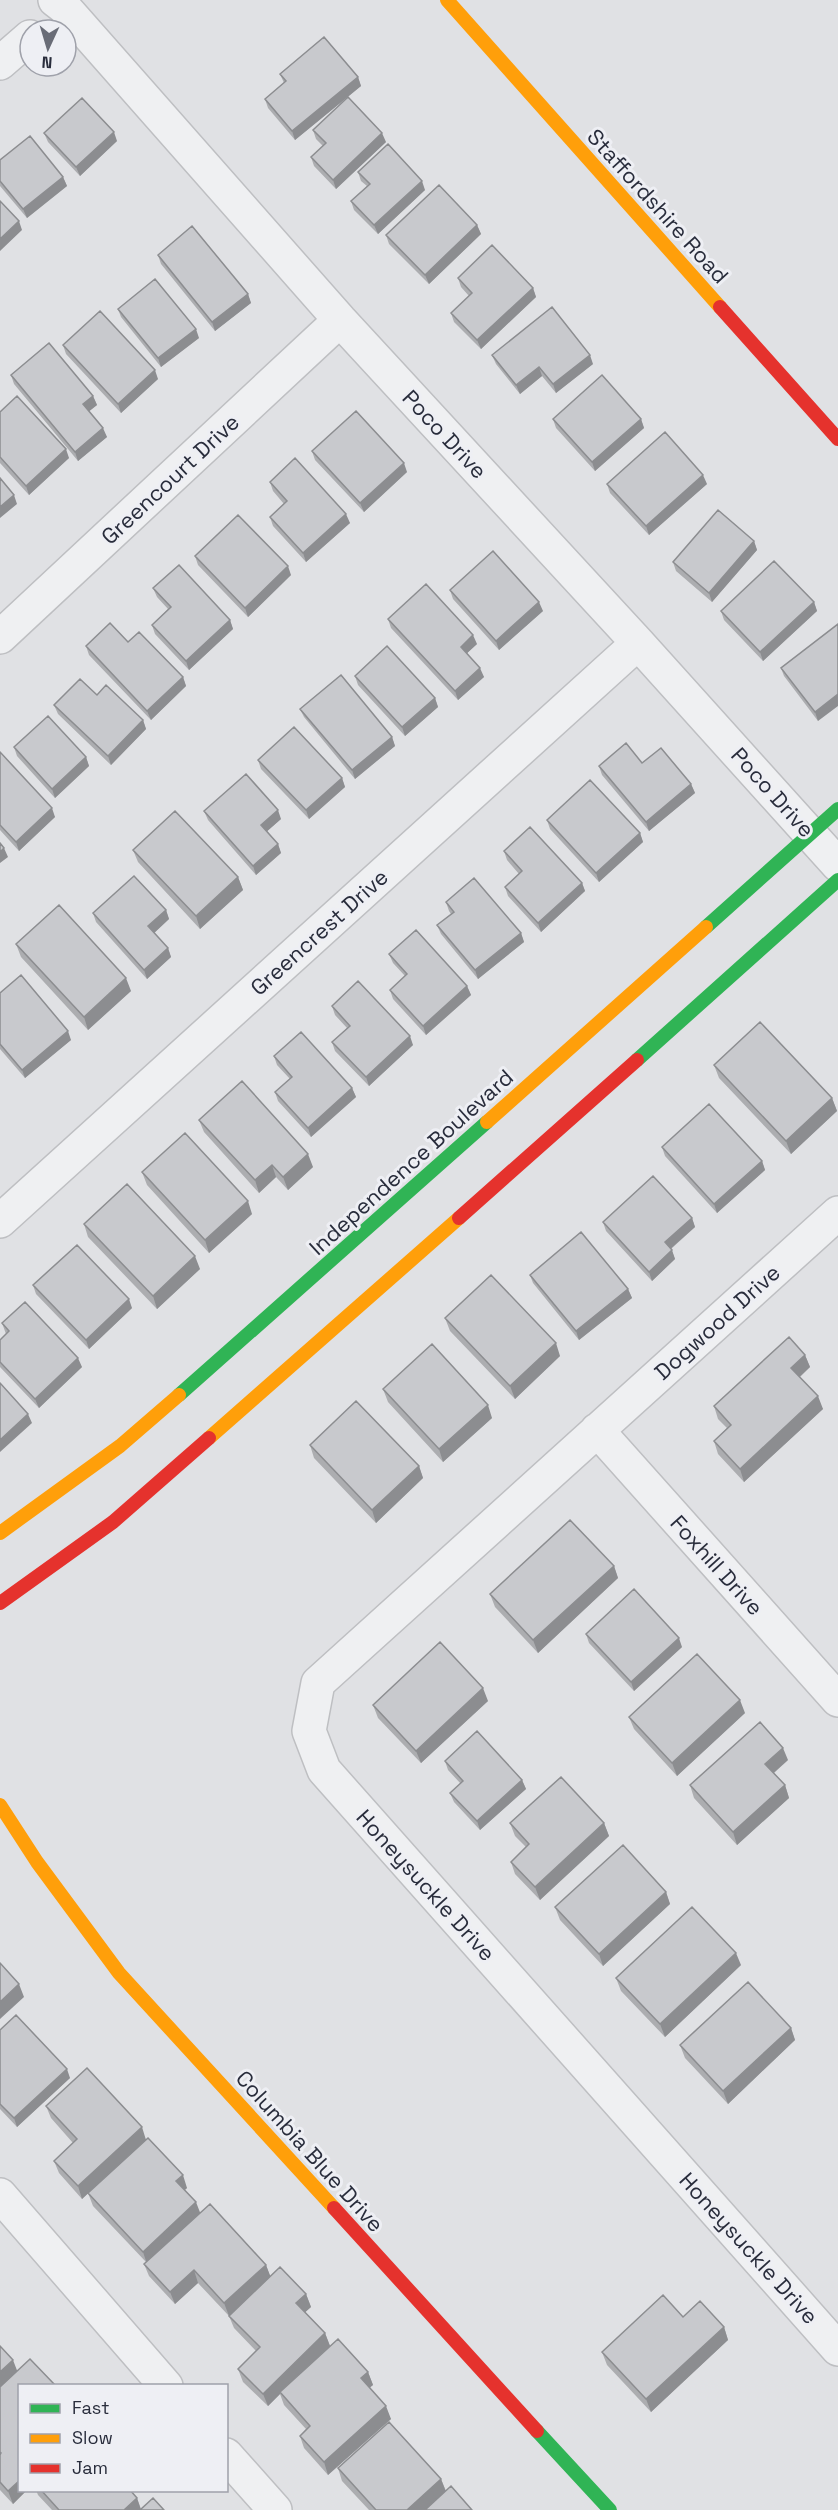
<svg xmlns="http://www.w3.org/2000/svg" width="838" height="2510" font-family="'Space Grotesk',sans-serif">
<style>
.lines{fill:none;stroke-linecap:round;stroke-linejoin:round}
.street-casing{stroke:#bebfc2;stroke-width:36}
.street{stroke:#eff0f2;stroke-width:33}
.fast{stroke:#30b455;stroke-width:14}
.slow{stroke:#ff9f0a;stroke-width:14}
.jam{stroke:#e5322d;stroke-width:14}
.wall{fill:#acadb0}
.shaded-wall{fill:#8c8d90}
.building{fill:#c8c9cd;stroke:#8c8d90;stroke-width:1.5}
.labels{text-anchor:middle;dominant-baseline:central;stroke-width:6;stroke-linejoin:round;paint-order:stroke}
.street-label{font-size:22px;fill:#292d3c;stroke:#eeeff4}
</style>
<rect width="100%" height="100%" fill="#e0e1e4"/>
<g class="lines">
<g class="street-casing">
<path id="street" d="M55,0L64,7L340,320L638,643L838,865
M0,63L30,37
M0,637L340,320
M838,1213L318,1683L309,1731L324,1770L838,2349
M0,1221L638,643
M597,1430L838,1700
M0,2195L166,2386
M226,2455L275,2510"/>
</g>
<use href="#street" class="street"/>
<path class="fast" d="M706,927L838,809
M637,1060L838,880
M179,1395L487,1122
M537,2431L610,2510"/>
<path class="slow" d="M447,0L720,307
M487,1122L706,927
M209,1438L459,1218
M0,1533L120,1446L179,1395
M0,1805L37,1862L119,1973L334,2208"/>
<path class="jam" d="M720,307L838,439
M459,1218L637,1060
M0,1603L113,1522L209,1438
M334,2208L537,2431"/>
</g>
<path class="wall" d="M280,74L358,77L361,86L295,140L268,108L265,99L284,83Z
M313,130L386,142L336,189L314,166L311,157L323,146L316,139Z
M44,133L117,141L80,176L48,142Z
M0,160L63,177L67,186L27,218L0,186Z
M358,172L425,190L378,234L354,210L351,201L367,186L361,181Z
M477,225L481,234L429,284L389,244L386,235Z
M158,255L248,294L251,303L215,331L161,264Z
M458,278L533,288L536,297L481,349L454,322L451,313L469,296L461,287Z
M118,309L199,338L161,367L121,317Z
M63,345L158,379L121,413L66,354Z
M492,355L593,364L556,393L542,376L520,394L496,364Z
M11,375L93,396L97,405L89,411L107,437L78,461L14,384Z
M0,412L69,458L29,495L0,463Z
M553,419H641L644,428L595,471L556,428Z
M312,451L407,472L364,512L315,460Z
M270,482L350,523L306,562L273,526L270,517L284,504L273,491Z
M607,484H707L649,535L610,493Z
M754,541L757,550L712,602L676,571L673,562Z
M195,556L291,575L248,617L198,565Z
M153,588L230,620L233,629L189,670L155,634L152,625L168,609L157,597Z
M450,590L543,611L499,650L453,599Z
M814,602L817,611L763,661L724,620L721,611Z
M388,619L477,644L467,653L484,677L458,700L391,628Z
M838,624L818,721L784,676L781,668Z
M128,642L183,677L186,686L151,720L89,655L86,646Z
M355,676L435,698L438,707L405,736L358,685Z
M97,695L143,720L146,729L111,765L58,714L54,705Z
M300,709L392,737L395,746L355,779L304,717Z
M14,747L86,757L89,766L55,798L17,756Z
M0,752L55,817L19,851L0,830Z
M258,760L342,778L345,787L309,819L261,769Z
M642,763L691,784L695,793L649,831L602,775L599,766Z
M204,811L281,819L267,831L278,844L281,853L256,875L208,820Z
M547,820L640,833L643,842L599,882L550,829Z
M133,850L238,877L243,890L200,929L138,862Z
M504,851L582,883L585,891L541,932L508,896L505,887L519,874L507,860Z
M446,902L521,933L524,942L478,979L441,934L437,925L451,914L449,911Z
M166,910L169,919L154,933L168,948L171,957L147,979L96,922L93,913Z
M16,944L131,991L88,1030L21,957Z
M389,954L467,986L471,995L426,1035L393,999L390,990L405,976L393,963Z
M0,993L71,1040L25,1078L0,1049Z
M332,1006L413,1045L369,1086L335,1051L332,1042L347,1028L335,1015Z
M274,1056L352,1088L356,1097L311,1137L278,1101L275,1092L290,1079L277,1065Z
M714,1065L832,1098L837,1111L791,1154L719,1078Z
M199,1120L313,1167L288,1190L276,1177L259,1193L204,1132Z
M662,1147L762,1161L765,1170L717,1213L665,1156Z
M142,1172L252,1214L209,1253L147,1185Z
M692,1218L695,1227L671,1249L675,1259L652,1281L606,1231L603,1222Z
M84,1224L200,1269L157,1309L88,1237Z
M530,1275L628,1289L632,1298L579,1340L533,1283Z
M33,1285L132,1308L89,1349L36,1294Z
M445,1318L560,1356L515,1399L450,1331Z
M2,1323L82,1367L39,1408L0,1367V1340L6,1334Z
M805,1355L810,1367L800,1377L823,1409L744,1482L718,1454L714,1441L727,1428L718,1419L714,1406Z
M383,1389L492,1418L443,1462L388,1402Z
M310,1445L419,1466L423,1478L376,1523L314,1458Z
M614,1566L618,1578L538,1653L495,1607L490,1594Z
M586,1634L682,1647L634,1691L589,1643Z
M488,1701L421,1763L378,1718L373,1705Z
M745,1713L677,1776L634,1729L629,1717Z
M788,1760L774,1773L785,1785L789,1798L737,1845L694,1798L690,1785Z
M445,1761L522,1780L526,1789L480,1830L454,1802L450,1793L461,1784L448,1770Z
M510,1823H604L609,1836L540,1900L515,1874L511,1862L526,1847L515,1836Z
M666,1892L670,1904L603,1966L560,1920L555,1907Z
M741,1965L665,2037L621,1991L616,1978Z
M791,2028L795,2040L728,2104L685,2058L680,2045Z
M0,2030L70,2078L17,2127L0,2109Z
M46,2106L146,2139L187,2188L185,2190L200,2213L266,2265L270,2276L306,2294L311,2307L305,2312L325,2333L330,2346L368,2372L373,2385L369,2387L391,2419L328,2475L304,2448L300,2436L306,2429L284,2405L280,2394L268,2406L243,2382L238,2369L256,2351L234,2328L229,2316L198,2283L175,2304L149,2276L144,2264L146,2262L93,2206L88,2193L82,2199L59,2173L54,2161L73,2143L51,2118Z
M683,2317L724,2327L728,2340L651,2412L607,2365L602,2352Z
M0,2346L20,2490H27L13,2504L0,2490Z
M338,2468L441,2479L446,2491L472,2510H369L342,2481Z
M36,2490H130L137,2498L141,2509L164,2510H52L38,2495Z"/>
<path class="shaded-wall" d="M358,77L361,86L295,140L292,131Z
M114,132L117,141L80,176L76,167Z
M382,133L386,142L336,189L333,180Z
M63,177L67,186L27,218L23,209Z
M422,181L425,190L378,234L374,225Z
M19,221L22,230L0,251V239Z
M477,225L481,234L429,284L425,275Z
M533,288L536,297L481,349L477,340Z
M248,294L251,303L215,331L212,322Z
M196,329L199,338L161,367L158,358Z
M590,355L593,364L556,393L553,384Z
M539,367L542,376L520,394L516,385Z
M155,370L158,379L121,413L118,404Z
M93,396L97,405L87,413L83,404Z
M641,419L644,428L595,471L592,462Z
M103,428L107,437L78,461L75,452Z
M66,449L69,458L29,495L26,486Z
M404,463L407,472L364,512L360,503Z
M703,475L707,484L649,535L646,526Z
M14,495L17,504L0,518V507Z
M346,514L350,523L306,562L303,553Z
M754,541L757,550L712,602L709,593Z
M288,566L291,575L248,617L245,608Z
M539,602L543,611L499,650L496,641Z
M814,602L817,611L763,661L760,652Z
M230,620L233,629L189,670L186,661Z
M473,635L477,644L464,656L461,647Z
M480,668L484,677L458,700L455,691Z
M183,677L186,686L151,720L147,711Z
M838,694V706L818,721L815,712Z
M435,698L438,707L405,736L402,727Z
M143,720L146,729L111,765L108,756Z
M392,737L395,746L355,779L352,770Z
M86,757L89,766L55,798L52,789Z
M342,778L345,787L309,819L306,810Z
M691,784L695,793L649,831L646,822Z
M52,808L55,817L19,851L16,842Z
M278,810L281,819L264,834L261,825Z
M640,833L643,842L599,882L596,873Z
M278,844L281,853L256,875L253,866Z
M4,848L8,857L0,863V852Z
M238,877L243,890L200,929L196,916Z
M582,883L585,891L541,932L538,923Z
M166,910L169,919L152,935L148,926Z
M521,933L524,942L478,979L475,970Z
M168,948L171,957L147,979L144,970Z
M126,978L131,991L88,1030L84,1017Z
M467,986L471,995L426,1035L423,1026Z
M68,1031L71,1040L25,1078L22,1070Z
M410,1036L413,1045L369,1086L366,1077Z
M352,1088L356,1097L311,1137L308,1128Z
M832,1098L837,1111L791,1154L786,1141Z
M308,1154L313,1167L288,1190L283,1177Z
M762,1161L765,1170L717,1213L714,1204Z
M272,1165L276,1177L259,1193L255,1180Z
M248,1201L252,1214L209,1253L205,1240Z
M692,1218L695,1227L668,1251L665,1242Z
M672,1250L675,1259L652,1281L649,1272Z
M195,1256L200,1269L157,1309L153,1296Z
M628,1289L632,1298L579,1340L576,1331Z
M129,1299L132,1308L89,1349L86,1340Z
M556,1343L560,1356L515,1399L510,1386Z
M805,1355L810,1367L796,1380L791,1368Z
M78,1358L82,1367L39,1408L35,1399Z
M818,1396L823,1409L744,1482L740,1469Z
M488,1405L492,1418L443,1462L439,1449Z
M28,1414L32,1423L0,1452V1440Z
M419,1466L423,1478L376,1523L372,1510Z
M614,1566L618,1578L538,1653L533,1640Z
M679,1638L682,1647L634,1691L631,1682Z
M483,1688L488,1701L421,1763L416,1751Z
M740,1700L745,1713L677,1776L672,1763Z
M783,1748L788,1760L770,1776L765,1764Z
M522,1780L526,1789L480,1830L477,1821Z
M785,1785L789,1798L737,1845L733,1832Z
M604,1823L609,1836L540,1900L535,1887Z
M666,1892L670,1904L603,1966L599,1954Z
M736,1953L741,1965L665,2037L660,2024Z
M19,1984L24,1997L0,2019V2002Z
M791,2028L795,2040L728,2104L723,2091Z
M67,2069L70,2078L17,2127L14,2118Z
M142,2127L146,2140L82,2199L78,2186Z
M183,2175L187,2188L181,2193L176,2181Z
M196,2202L201,2215L147,2264L143,2252Z
M266,2265L271,2278L229,2316L224,2303Z
M194,2270L198,2283L175,2304L170,2292Z
M306,2294L311,2307L301,2316L296,2303Z
M724,2327L728,2340L651,2412L646,2399Z
M325,2333L330,2346L280,2392V2394L268,2406L263,2394Z
M13,2360L18,2373L0,2389V2372Z
M368,2372L373,2385L366,2391L361,2378Z
M386,2406L391,2419L328,2475L324,2462Z
M441,2479L446,2492L426,2510H407Z
M20,2480V2490H27L13,2504L8,2491Z
M137,2498L141,2510H124Z"/>
<path class="building" d="M324,37L358,77L292,131L265,99L286,81L280,74Z
M348,97L382,133L333,180L311,157L326,143L313,130Z
M82,98L114,132L76,167L44,133Z
M30,136L63,177L23,209L0,181V160Z
M388,144L422,181L374,225L351,201L370,184L358,172Z
M439,185L477,225L425,275L386,235Z
M0,201L19,221L0,239Z
M192,226L248,294L212,322L158,255Z
M492,245L533,288L477,340L451,313L472,293L458,278Z
M155,279L196,329L158,358L118,309Z
M552,307L590,355L553,384L539,367L516,385L492,355Z
M100,311L155,370L118,404L63,345Z
M49,343L93,396L83,404L103,428L75,452L11,375Z
M602,375L641,419L592,462L553,419Z
M17,396L66,449L26,486L0,457V412Z
M356,411L404,463L360,503L312,451Z
M665,432L703,475L646,526L607,484Z
M295,458L346,514L303,553L270,517L287,501L270,482Z
M0,478L14,495L0,507Z
M718,510L754,541L709,593L673,562Z
M238,515L288,566L245,608L195,556Z
M493,551L539,602L496,641L450,590Z
M774,561L814,602L760,652L721,611Z
M179,565L230,620L186,661L152,625L171,607L153,588Z
M426,584L473,635L461,647L480,668L455,691L388,619Z
M110,623L128,642L139,632L183,677L147,711L86,646Z
M838,624V694L815,712L781,668Z
M387,646L435,698L402,727L355,676Z
M341,675L392,737L352,770L300,709Z
M80,679L97,695L106,685L143,720L108,756L54,705Z
M48,716L86,757L52,789L14,747Z
M294,727L342,778L306,810L258,760Z
M626,743L642,763L661,748L691,784L646,822L599,766Z
M0,752L52,808L16,842L0,825Z
M246,774L278,810L261,825L278,844L253,866L204,811Z
M590,780L640,833L596,873L547,820Z
M175,811L238,877L196,916L133,850Z
M530,827L582,883L538,923L505,887L522,871L504,851Z
M0,843L4,848L0,852Z
M134,876L166,910L148,926L168,948L144,970L93,913Z
M474,878L521,933L475,970L437,925L454,912L446,902Z
M59,905L126,978L84,1017L16,944Z
M416,930L467,986L423,1026L390,990L407,974L389,954Z
M21,975L68,1031L22,1070L0,1044V993Z
M358,981L410,1036L366,1077L332,1042L350,1026L332,1006Z
M760,1022L832,1098L786,1141L714,1065Z
M301,1032L352,1088L308,1128L275,1092L292,1077L274,1056Z
M242,1081L308,1154L283,1177L272,1165L255,1180L199,1120Z
M709,1104L762,1161L714,1204L662,1147Z
M185,1133L248,1201L205,1240L142,1172Z
M653,1176L692,1218L665,1242L672,1250L649,1272L603,1222Z
M127,1184L195,1256L153,1296L84,1224Z
M581,1232L628,1289L576,1331L530,1275Z
M77,1245L129,1299L86,1340L33,1285Z
M491,1275L556,1343L510,1386L445,1318Z
M25,1302L78,1358L35,1399L0,1362V1340L9,1331L2,1323Z
M789,1337L805,1355L791,1368L818,1396L740,1469L714,1441L731,1425L714,1406Z
M432,1344L488,1405L439,1449L383,1389Z
M0,1383L28,1414L0,1440Z
M356,1401L419,1466L372,1510L310,1445Z
M570,1520L614,1566L533,1640L490,1594Z
M634,1589L679,1638L631,1682L586,1634Z
M440,1642L483,1688L416,1751L373,1705Z
M697,1654L740,1700L672,1763L629,1717Z
M760,1722L783,1748L765,1764L785,1785L733,1832L690,1785Z
M477,1731L522,1780L477,1821L450,1793L463,1781L445,1761Z
M561,1777L604,1823L535,1887L511,1862L529,1844L510,1823Z
M623,1845L666,1892L599,1954L555,1907Z
M692,1907L736,1953L660,2024L616,1978Z
M0,1963L19,1984L0,2002Z
M748,1982L791,2028L723,2091L680,2045Z
M16,2015L67,2069L14,2118L0,2104V2030Z
M87,2068L142,2127L78,2186L54,2161L77,2139L46,2106Z
M148,2138L183,2175L176,2181L196,2202L143,2252L88,2193Z
M210,2204L266,2265L224,2303L194,2270L170,2292L144,2264Z
M280,2267L306,2294L296,2303L325,2333L263,2394L238,2369L260,2347L229,2316Z
M663,2295L683,2317L700,2301L724,2327L646,2399L602,2352Z
M338,2339L368,2372L361,2378L386,2406L324,2462L300,2436L310,2426L280,2392Z
M0,2346L13,2360L0,2372Z
M30,2359L55,2385H20V2480L8,2491L0,2482V2455L1,2453L0,2452V2387Z
M389,2422L441,2479L407,2510H376L338,2468Z
M451,2486L472,2510H425Z
M41,2490H130L137,2498L124,2510H59Z
M153,2498L164,2510H140Z"/>
<g class="labels">
<g class="street-label">
<text transform="translate(658 206) rotate(48)">Staffordshire Road</text>
<text transform="translate(445 434) rotate(47)">Poco Drive</text>
<text transform="translate(170 479) rotate(-43)">Greencourt Drive</text>
<text transform="translate(773 792) rotate(48)">Poco Drive</text>
<text transform="translate(319 932) rotate(-42)">Greencrest Drive</text>
<text transform="translate(411 1162) rotate(-42)">Independence Boulevard</text>
<text transform="translate(717 1322) rotate(-42)">Dogwood Drive</text>
<text transform="translate(717 1565) rotate(48)">Foxhill Drive</text>
<text transform="translate(426 1885) rotate(48)">Honeysuckle Drive</text>
<text transform="translate(310 2151) rotate(48)">Columbia Blue Drive</text>
<text transform="translate(749 2248) rotate(48)">Honeysuckle Drive</text>
</g>
</g>
<rect x="18" y="2384" width="210" height="108" fill="#eeeff4" stroke="#9fa1aa" stroke-width="1.5"/>
<rect x="30" y="2404" width="30" height="9" fill="#30b455" stroke="#9fa1aa" stroke-width="1.5"/>
<text x="72" y="2414" font-size="18" fill="#292d3c">Fast</text>
<rect x="30" y="2434" width="30" height="9" fill="#ff9f0a" stroke="#9fa1aa" stroke-width="1.5"/>
<text x="72" y="2444" font-size="18" fill="#292d3c">Slow</text>
<rect x="30" y="2464" width="30" height="9" fill="#e5322d" stroke="#9fa1aa" stroke-width="1.5"/>
<text x="72" y="2474" font-size="18" fill="#292d3c">Jam</text>
<g transform="translate(48 48) rotate(184)"><circle r="28" fill="#eeeff4" stroke="#9fa1aa" stroke-width="1.5"/>
<path d="M0-4.5L10 22L0 15L-10 22Z" fill="#696c77"/>
<text y="-9" font-size="16" font-weight="bold" text-anchor="middle" fill="#292d3c">N</text>
</g>
</svg>
